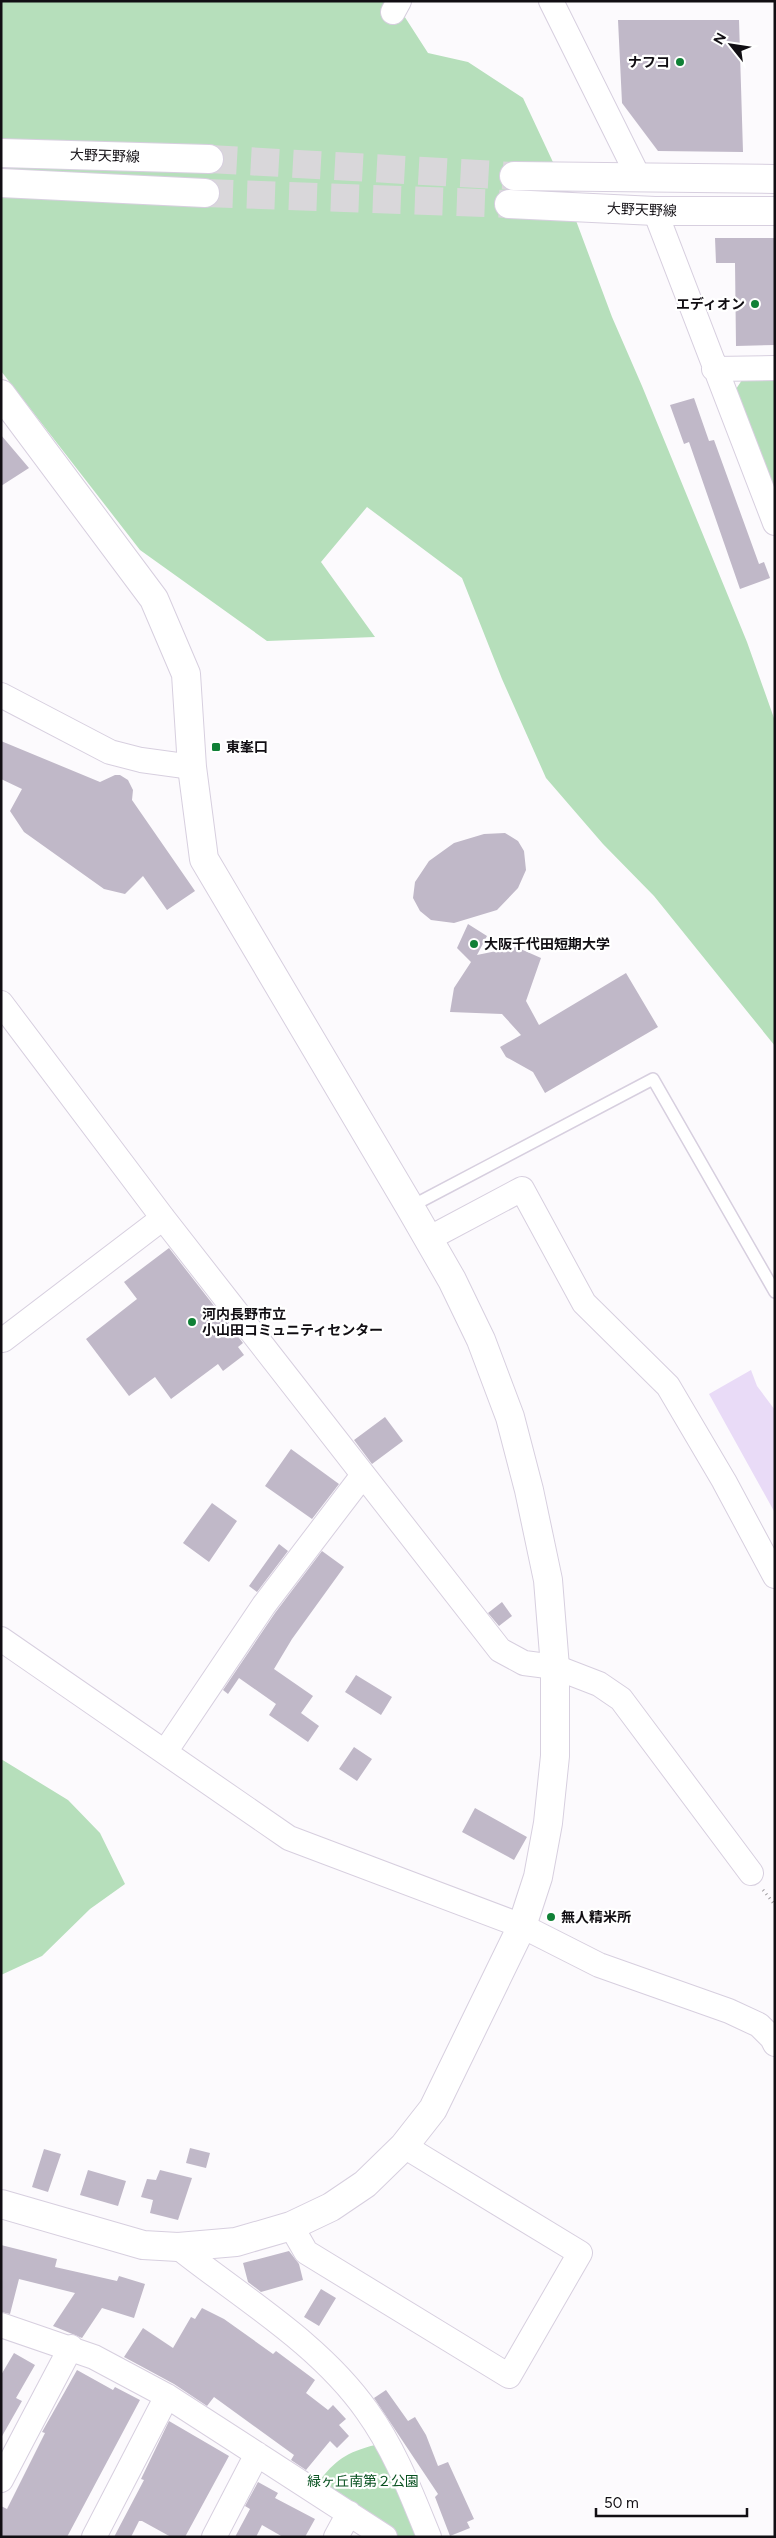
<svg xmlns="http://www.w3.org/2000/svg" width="776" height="2538" font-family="Figtree,'Noto Sans JP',sans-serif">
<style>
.green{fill:#b6dfbb}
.water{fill:#e9dbf7}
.building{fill:#c0b8c8}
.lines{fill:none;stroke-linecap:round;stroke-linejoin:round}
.secondary-tunnel{stroke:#d9d7da;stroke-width:28;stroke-dasharray:28 14;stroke-linecap:butt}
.service-casing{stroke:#d7cfdf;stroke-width:14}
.minor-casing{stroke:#d7cfdf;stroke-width:26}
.tertiary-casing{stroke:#d7cfdf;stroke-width:30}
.secondary-casing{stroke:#d7cfdf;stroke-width:30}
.path{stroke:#9e9c9f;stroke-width:3;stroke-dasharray:1 4;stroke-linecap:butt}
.service{stroke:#fff;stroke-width:11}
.minor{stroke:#fff;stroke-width:24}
.tertiary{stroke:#fff;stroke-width:28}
.secondary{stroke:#fff;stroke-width:28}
.poi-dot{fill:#108036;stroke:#fff;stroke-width:2}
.labels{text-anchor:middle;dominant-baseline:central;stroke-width:4.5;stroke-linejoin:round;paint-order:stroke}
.poi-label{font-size:14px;font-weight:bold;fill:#110e13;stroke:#fff;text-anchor:start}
.street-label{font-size:14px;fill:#110e13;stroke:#fff}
.park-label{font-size:14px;fill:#095221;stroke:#fff}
</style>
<rect width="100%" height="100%" fill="#fcfafd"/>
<path class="green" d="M1,1H383L399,8L428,53L468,62L523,98L559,175L612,317L642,386L747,642L775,721V1046L654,896L603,844L546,778L502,679L462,578L367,507L321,562L375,637L267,641L140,550L1,371Z
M744,377L775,379V497L734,392Z
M1,1759L68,1800L100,1833L125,1884L90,1909L42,1956L1,1975Z
M375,2445L394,2471L420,2537H394L318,2483C335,2460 347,2452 375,2445Z"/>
<path class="water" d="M751,1370L757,1386L775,1410V1513L709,1394Z"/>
<path class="building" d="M618,20H739L743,152L658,151L622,103Z
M715,238H775V345L736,346L735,263H716Z
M694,398L709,441L714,440L759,564L764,562L770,578L740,589L689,442L684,444L670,405Z
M1,435L29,468L1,486Z
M1,741L100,782L115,775H120L128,780L133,790L132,800L195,891L167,910L143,876L125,894L104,889L24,832L10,811L22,789L1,779Z
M505,833L518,841L524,851L526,870L518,888L497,910L454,923L431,920L420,911L413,898L415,882L429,861L454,843L484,834Z
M468,924L487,936L477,955L516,947L541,958L526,1001L539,1025L626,973L658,1027L545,1093L533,1072L506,1057L500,1047L521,1035L502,1014L450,1012L454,988L471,962L457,948Z
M169,1248L243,1343L238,1347L244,1355L223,1371L218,1364L171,1399L155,1377L129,1396L86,1339L137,1299L124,1282Z
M385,1417L403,1441L372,1464L354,1440Z
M291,1449L339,1484L312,1519L265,1486Z
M212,1503L237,1521L209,1562L183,1543Z
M279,1544L288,1551L257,1592L249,1586Z
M322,1551L344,1567L292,1639L274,1669L313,1696L301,1713L319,1726L308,1742L269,1715L276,1704L239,1678L228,1694L223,1690L275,1613Z
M502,1602L512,1616L499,1626L488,1613Z
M356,1675L392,1697L381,1715L345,1692Z
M354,1747L372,1759L357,1781L339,1769Z
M475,1808L527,1837L514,1860L462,1832Z
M190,2148L210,2153L206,2168L186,2163Z
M44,2149L61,2154L48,2192L32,2187Z
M88,2170L126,2181L118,2206L80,2195Z
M160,2170L192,2178L178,2220L150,2213L153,2200L141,2197L147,2179L156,2180Z
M1,2245L57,2259L55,2267L117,2281L119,2276L145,2284L134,2318L102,2308L82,2338L53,2326L75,2293L19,2279L10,2314L1,2312Z
M289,2251L299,2264L303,2280L261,2292L248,2282L243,2263Z
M321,2289L336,2298L319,2326L304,2317Z
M202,2308L224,2319L273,2354L276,2351L315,2380L306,2393L328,2410L333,2405L346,2419L339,2425L349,2436L337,2448L330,2441L306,2470L291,2460L294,2455L214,2397L207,2406L174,2384L124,2357L143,2328L173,2348L191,2317L195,2319Z
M14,2353L35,2365L16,2398L22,2401L1,2438V2375Z
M77,2370L113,2390L115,2387L140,2400L67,2537H1V2506L7,2509L45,2433L42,2432Z
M386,2390L408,2421L415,2417L426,2435L438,2466L448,2462L474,2519L467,2522L470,2528L450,2536L435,2497L438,2494L374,2398Z
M169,2421L229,2456L185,2537H171L142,2521H139L131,2537H114L144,2480L141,2479Z
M258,2482L278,2493L275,2498L315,2519L305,2537H283L262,2525L256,2537H235L250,2509L245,2506Z"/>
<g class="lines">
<path class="secondary-tunnel" d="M209,159L514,176
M205,193L509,204"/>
<g class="service-casing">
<path id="service" d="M410,1207L653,1079L775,1292"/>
</g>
<g class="minor-casing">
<path id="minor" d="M551,1L639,178
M393,12L399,1
M655,211L775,523
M714,369L775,368
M1,695L110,752L141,760L192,767
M1,1003L163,1218L500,1650L524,1663L555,1667L599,1684L621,1699L751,1873
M428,1239L522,1189L584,1303L668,1386L724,1481L775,1576
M3,1340L163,1218
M1,1639L289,1838L522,1926L599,1965L729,2011L759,2025L772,2038L775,2044
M165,1752L264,1605L363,1475
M291,2226L306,2252L509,2376L580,2253L404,2146
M178,2247C242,2298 319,2343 367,2411C395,2450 411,2493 429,2537
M1,2325L94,2357L167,2396L385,2537
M1,2480L71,2347
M94,2537L167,2396
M214,2537L257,2454
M336,2537L349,2513"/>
</g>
<g class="tertiary-casing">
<path id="tertiary" d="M1,394L154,599L186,674L192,767L204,859L410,1207L452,1280L481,1340L510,1417L529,1490L548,1580L555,1667V1756L548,1823L538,1877L522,1926L433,2109L404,2146L365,2184L331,2207L291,2226L236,2242L178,2247L143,2245L1,2204"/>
</g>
<g class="secondary-casing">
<path id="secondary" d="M1,153L209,159
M514,176L775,179
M1,183L205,193
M509,204L655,211H775"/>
</g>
<path class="path" d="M763,1890L775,1905"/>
<use href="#service" class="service"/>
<use href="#minor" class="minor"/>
<use href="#tertiary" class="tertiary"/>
<use href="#secondary" class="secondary"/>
</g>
<g class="poi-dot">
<circle cx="680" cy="62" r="5"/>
<circle cx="755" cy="304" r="5"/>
<rect x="211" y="742" width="10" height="10" rx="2.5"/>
<circle cx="474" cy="944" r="5"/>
<circle cx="192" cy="1322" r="5"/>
<circle cx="551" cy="1917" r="5"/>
</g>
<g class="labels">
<g class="poi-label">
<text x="670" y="62" text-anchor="end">ナフコ</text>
<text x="745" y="304" text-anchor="end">エディオン</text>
<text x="226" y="747">東峯口</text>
<text x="484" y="944">大阪千代田短期大学</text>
<text x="202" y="1314">河内長野市立<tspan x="202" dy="16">小山田コミュニティセンター</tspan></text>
<text x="561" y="1917">無人精米所</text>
</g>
<g class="street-label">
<text transform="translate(105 156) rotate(2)">大野天野線</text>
<text transform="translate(642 210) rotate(2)">大野天野線</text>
</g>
<g class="park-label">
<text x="363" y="2481">緑ヶ丘南第２公園</text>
</g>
</g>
<rect width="776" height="2538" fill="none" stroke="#110e13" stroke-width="5"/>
<g transform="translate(731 45) rotate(300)" stroke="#ffffff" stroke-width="4" paint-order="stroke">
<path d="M0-4L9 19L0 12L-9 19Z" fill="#110e13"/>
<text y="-8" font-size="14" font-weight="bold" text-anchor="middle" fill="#110e13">N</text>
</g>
<path d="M596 2508v8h151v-8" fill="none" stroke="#110e13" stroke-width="2.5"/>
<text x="604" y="2508" font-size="15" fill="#110e13" stroke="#ffffff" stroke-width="4" paint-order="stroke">50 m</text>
</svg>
